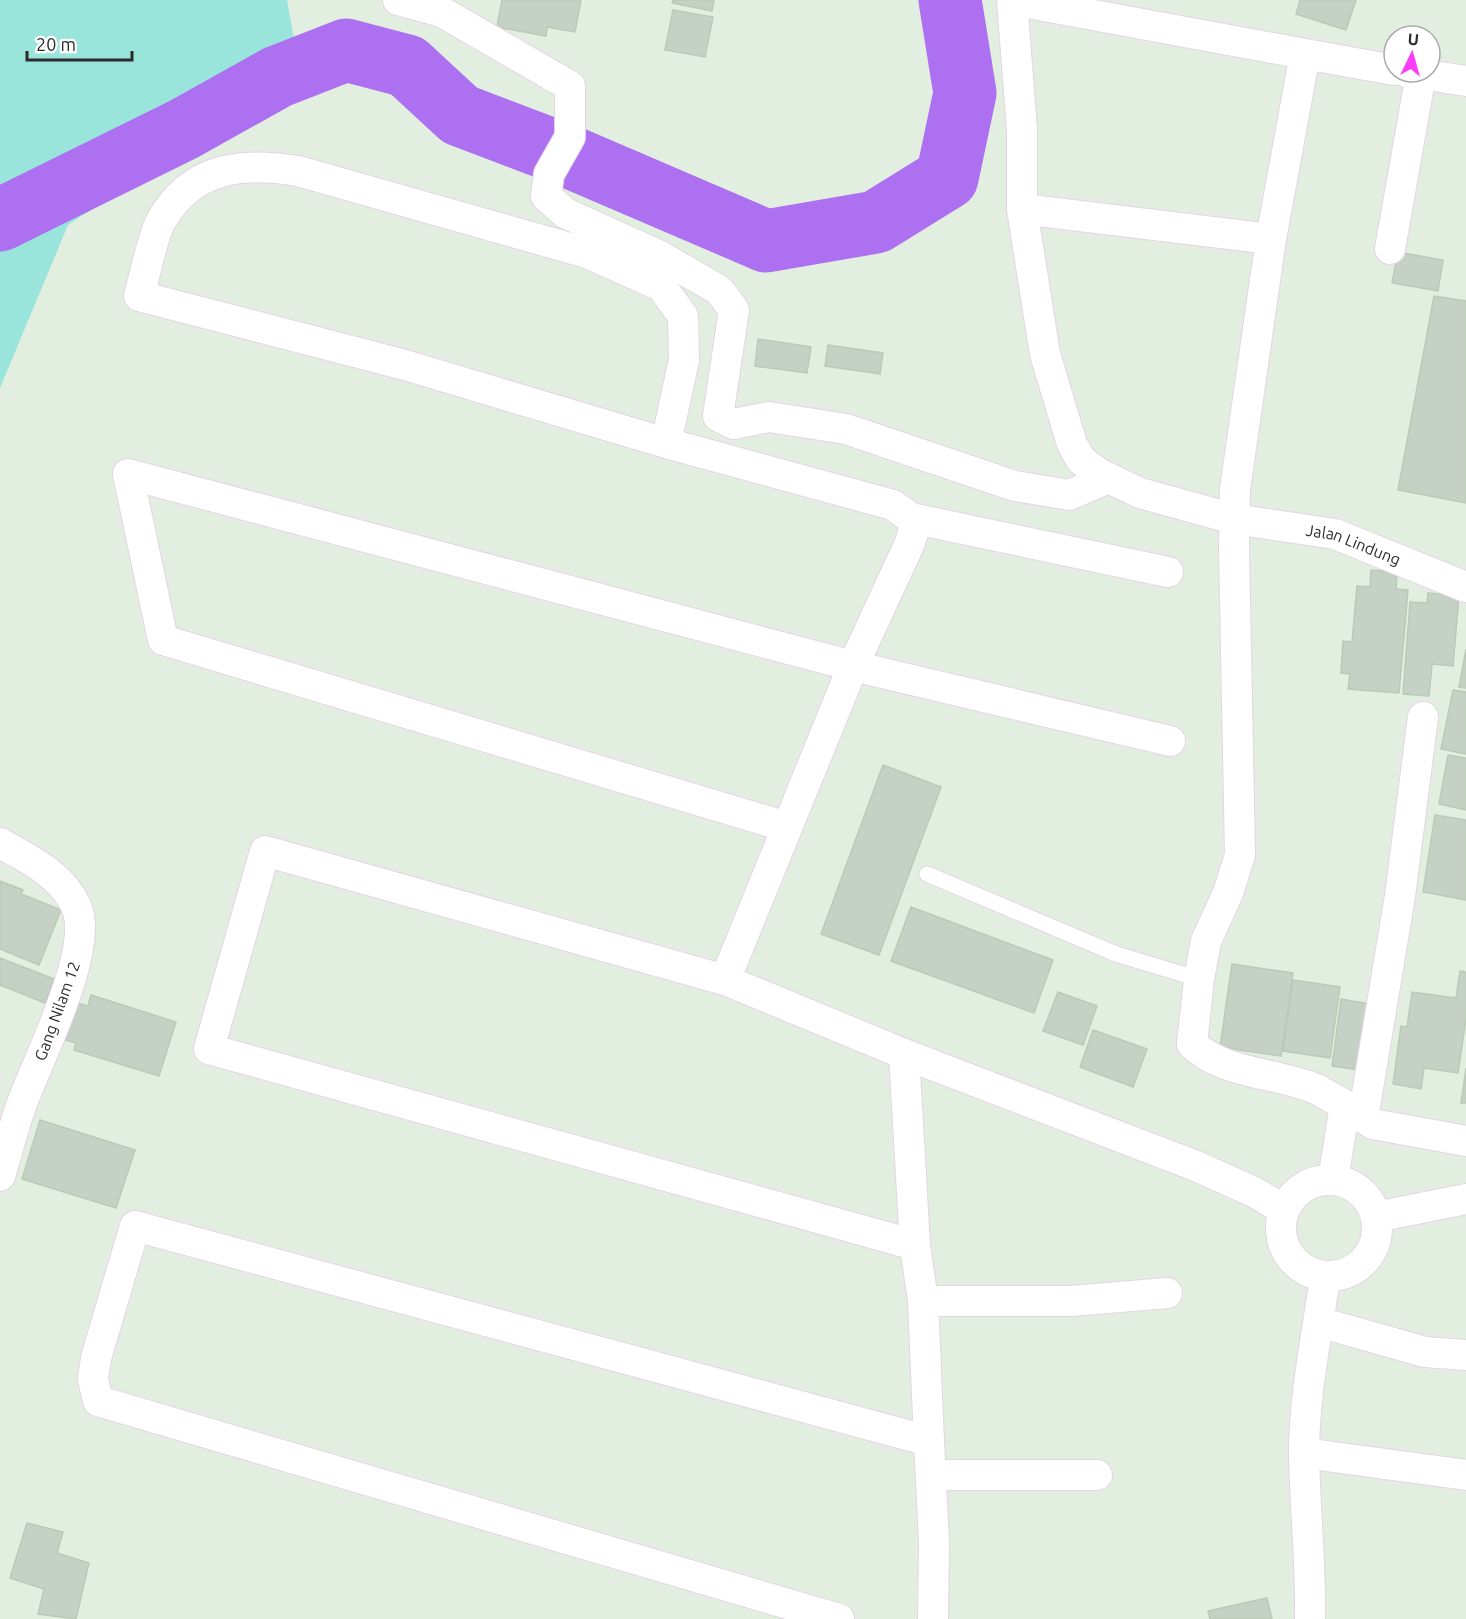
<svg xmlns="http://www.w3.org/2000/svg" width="1466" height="1619" font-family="Ubuntu,sans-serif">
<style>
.green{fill:#9ae5db}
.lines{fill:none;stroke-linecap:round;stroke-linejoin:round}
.river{stroke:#ac70f1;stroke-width:63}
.building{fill:#c5d1c4;stroke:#bbcab8;stroke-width:1.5}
.service-casing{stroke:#e5d4e5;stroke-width:17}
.minor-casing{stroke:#e5d4e5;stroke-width:32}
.service{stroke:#fff;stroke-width:15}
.minor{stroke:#fff;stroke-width:30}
.labels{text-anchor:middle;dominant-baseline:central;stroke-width:4.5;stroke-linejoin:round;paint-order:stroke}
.street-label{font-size:16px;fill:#2c2c2c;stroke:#fff}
</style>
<rect width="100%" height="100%" fill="#e2eedf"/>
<path class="green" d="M0,0H287L300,72L68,225L0,388Z"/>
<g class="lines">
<path class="river" d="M0,220L184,129L277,77L346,50L407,66L460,115L568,156L766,241L876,222L947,178L965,93L950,0"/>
</g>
<path class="building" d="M502,0H581L575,32L547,27L546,36L497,27Z
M673,0H714L712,11L672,3Z
M1300,0H1356L1346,30L1296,14Z
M673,10L713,17L705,57L665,50Z
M1398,252L1443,260L1438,291L1392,283Z
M1434,296L1466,301V503L1398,490Z
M758,339L811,347L807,373L755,366Z
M828,345L883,353L880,374L825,366Z
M1371,570L1397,572L1396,589L1408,590L1399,693L1348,689L1350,674L1341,673L1343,641L1352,642L1357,586L1370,587Z
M1428,593L1459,596L1453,666L1432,664L1429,696L1403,694L1410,602L1427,603Z
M1466,649V688L1459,687Z
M1453,690L1466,692V754L1441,749Z
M1448,755L1466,758V810L1439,804Z
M883,765L941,787L879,955L821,934Z
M1435,815L1466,820V900L1423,892Z
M0,881L23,890L21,894L61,910L39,965L0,949Z
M911,907L1053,960L1034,1013L891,961Z
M0,958L54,979L45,1003L0,985Z
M1232,964L1293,973L1281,1056L1220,1047Z
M1460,971L1466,972V1019L1458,1073L1424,1068L1421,1089L1393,1084L1401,1026L1407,1027L1412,992L1456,998Z
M1293,980L1340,987L1330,1058L1283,1051Z
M1058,992L1097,1006L1083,1045L1043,1031Z
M91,995L176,1022L159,1076L74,1050L76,1043L58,1038L70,1001L88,1006Z
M1341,999L1376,1005L1366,1071L1332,1066Z
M1093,1030L1147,1049L1133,1087L1080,1067Z
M1466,1068V1103H1461Z
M40,1120L135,1150L116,1208L22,1179Z
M27,1523L63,1532L57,1553L89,1563L76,1619L38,1614L44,1589L10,1578Z
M1267,1598L1272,1619H1210L1208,1611Z"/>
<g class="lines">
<g class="service-casing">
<path id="service" d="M927,874L1116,954L1199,979"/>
</g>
<g class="minor-casing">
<g id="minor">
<path d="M398,0L442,12L570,86V137L549,174L546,196L565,213L660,256L719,290L734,310L718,416L734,424L769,417L846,429L1015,486L1069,495L1109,478"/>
<path d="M1305,54L1394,70"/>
<path d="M1407,72L1466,81"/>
<path d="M1022,209L1271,239"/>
<path d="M1390,249L1421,74"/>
<path d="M666,443L684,360L683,316L661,286L587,253L298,171C243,162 192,166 161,221C152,237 145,276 139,296L405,365L666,443L893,505L911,518L914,530L909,545L853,666L725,980"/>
<path d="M911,518L1168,572"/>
<path d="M787,827L163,640L128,474L853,666L1170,741"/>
<path d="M0,843C29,859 62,875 76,906C96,948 37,1061 21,1106C13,1129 7,1153 0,1176"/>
<path d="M904,1054L915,1245L923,1301H1071L1167,1293"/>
<path d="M1348,1107L1373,1124L1466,1141"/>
<path d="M1363,1118L1400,896L1423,717"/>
<circle cx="1329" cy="1228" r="48"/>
<path id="s1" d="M1333,1180L1345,1105C1335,1100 1326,1094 1316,1089C1276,1072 1225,1075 1192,1044L1199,979L1206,941L1228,893L1240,855L1234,548L1235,489L1271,239L1305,54L1012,0L1022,130V209L1045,354L1072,444L1081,460L1100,474L1140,493L1234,519L1335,534L1466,587"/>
<path d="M1376,1217L1466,1199"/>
<path d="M915,1245L209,1049L265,851L725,980L904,1054L1196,1166L1254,1192L1284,1210"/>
<path d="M1319,1322L1425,1352L1466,1355"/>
<path d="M929,1441L934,1543L933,1619"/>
<path d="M1304,1453L1466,1475"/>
<path d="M932,1475H1097"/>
<path d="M839,1619L98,1401L93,1379L96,1358L135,1226L929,1441L923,1301"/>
<path d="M1310,1619C1311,1564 1305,1509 1304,1454C1304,1395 1317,1335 1325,1277"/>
</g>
</g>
<use href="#service" class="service"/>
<use href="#minor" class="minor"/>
</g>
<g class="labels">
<g class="street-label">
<text stroke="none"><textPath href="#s1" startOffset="2300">Jalan Lindung</textPath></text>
<text transform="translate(57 1011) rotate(-70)">Gang Nilam 12</text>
</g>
</g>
<g transform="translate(1412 54) rotate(5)"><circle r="28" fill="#ffffff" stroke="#ababab" stroke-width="1.5"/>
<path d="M0-4.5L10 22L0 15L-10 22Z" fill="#fe3cfb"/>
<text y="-9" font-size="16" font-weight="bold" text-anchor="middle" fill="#2c2c2c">U</text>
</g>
<path d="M27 51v9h105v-9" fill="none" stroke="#2c2c2c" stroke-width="3"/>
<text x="36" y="51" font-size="18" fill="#2c2c2c" stroke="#ffffff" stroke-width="4.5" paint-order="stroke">20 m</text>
</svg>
